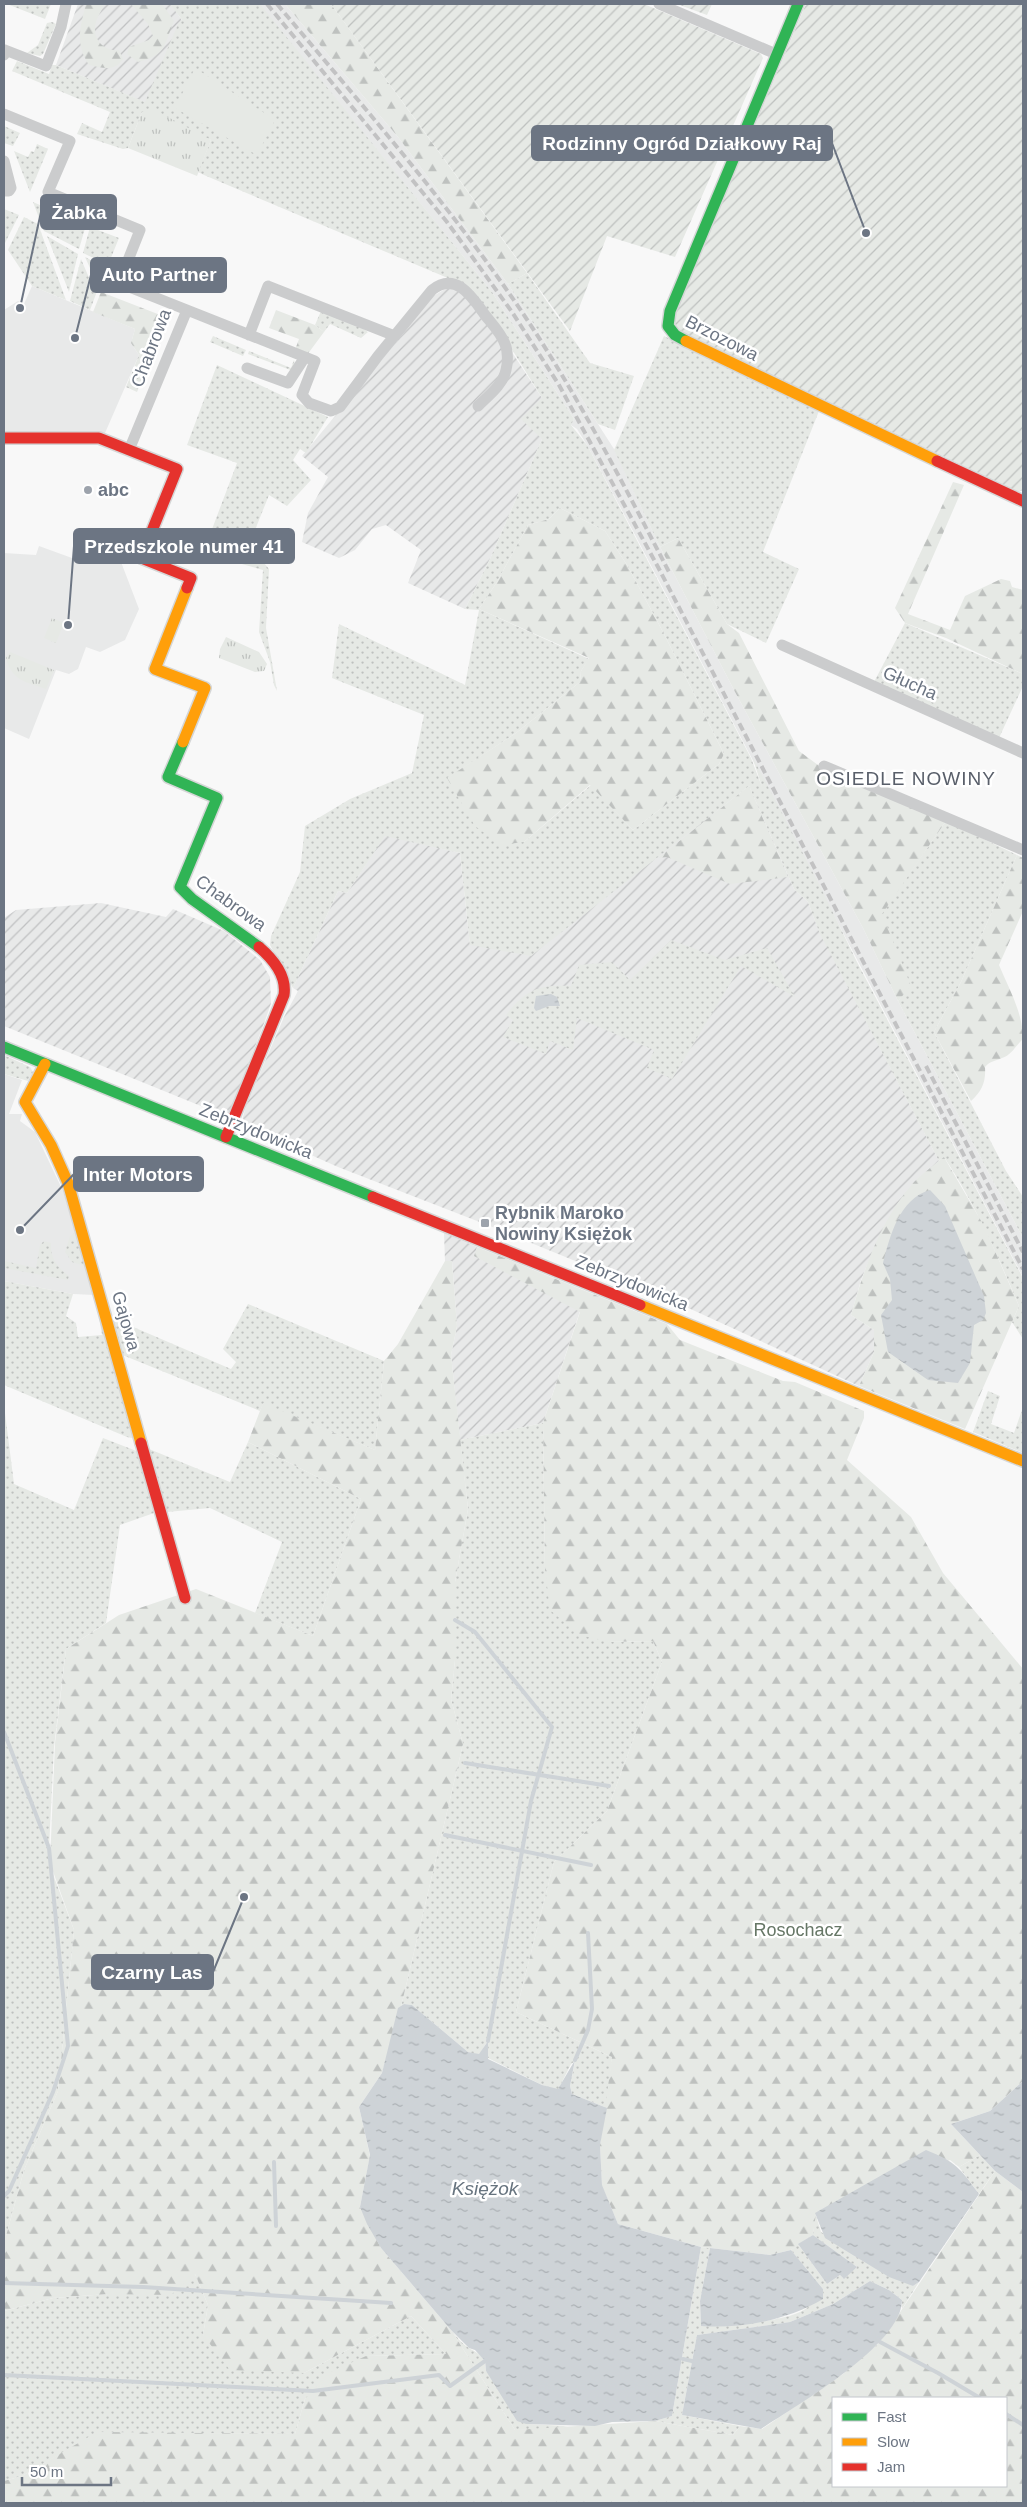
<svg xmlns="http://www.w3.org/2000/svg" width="1027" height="2507" font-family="Helvetica,sans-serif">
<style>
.built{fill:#e8e9e9}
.industrial{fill:url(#industrial-furrows)}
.grass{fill:url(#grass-dots);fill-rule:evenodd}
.forest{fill:url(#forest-firs);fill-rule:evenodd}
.park{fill:url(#park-tufts)}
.garden{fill:url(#garden-furrows)}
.pitch{fill:#e6e9e5}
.water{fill:url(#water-ripples)}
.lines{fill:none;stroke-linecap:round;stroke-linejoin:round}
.stream{stroke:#ced3d7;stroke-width:4}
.fast-casing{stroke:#d5d6d6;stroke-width:14}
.slow-casing{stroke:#d5d6d6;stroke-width:14}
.jam-casing{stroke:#d5d6d6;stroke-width:14}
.street{stroke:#cbcccd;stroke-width:11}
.fast{stroke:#30b455;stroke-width:11}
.slow{stroke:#ff9f0a;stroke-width:11}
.jam{stroke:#e5322d;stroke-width:11}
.rail{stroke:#c2c2c3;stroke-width:4;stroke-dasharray:8 4;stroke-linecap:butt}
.poi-dot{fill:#9da3ac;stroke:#fff;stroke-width:2}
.labels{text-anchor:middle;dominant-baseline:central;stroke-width:5;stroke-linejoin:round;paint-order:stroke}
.street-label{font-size:18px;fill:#6c7583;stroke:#fff}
.poi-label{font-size:18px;font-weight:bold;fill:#6c7583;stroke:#fff;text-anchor:start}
.park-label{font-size:18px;fill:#676;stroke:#fff}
.neighbourhood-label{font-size:19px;letter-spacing:1px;fill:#595f6a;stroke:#fff}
.water-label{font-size:19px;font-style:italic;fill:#67747f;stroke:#fff}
.leader{fill:none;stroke:#6c7583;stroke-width:2}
.callout-dot{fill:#6c7583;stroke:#fff;stroke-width:2}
.callout{fill:#6c7583;stroke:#6c7583;stroke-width:2}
.callout-label{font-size:19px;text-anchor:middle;font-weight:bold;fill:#fff}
</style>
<defs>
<pattern id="industrial-furrows" width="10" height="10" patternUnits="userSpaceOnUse" patternTransform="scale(1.25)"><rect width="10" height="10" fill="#e8e9e9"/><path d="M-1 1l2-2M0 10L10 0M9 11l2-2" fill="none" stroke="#c0c1c2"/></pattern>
<pattern id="grass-dots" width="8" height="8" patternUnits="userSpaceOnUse" patternTransform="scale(1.25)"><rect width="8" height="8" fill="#e6e9e5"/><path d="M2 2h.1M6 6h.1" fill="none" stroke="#bec1bf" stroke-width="1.8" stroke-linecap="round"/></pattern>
<pattern id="forest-firs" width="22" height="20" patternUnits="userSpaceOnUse" patternTransform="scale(1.25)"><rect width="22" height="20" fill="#e6e9e5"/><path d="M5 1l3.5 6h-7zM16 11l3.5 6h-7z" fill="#bec1bf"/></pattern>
<pattern id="park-tufts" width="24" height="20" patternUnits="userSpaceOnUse" patternTransform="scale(1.25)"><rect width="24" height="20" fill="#e6e9e5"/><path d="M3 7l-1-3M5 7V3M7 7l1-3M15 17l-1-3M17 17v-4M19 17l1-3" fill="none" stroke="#bec1bf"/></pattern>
<pattern id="garden-furrows" width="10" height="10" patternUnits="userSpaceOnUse" patternTransform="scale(1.25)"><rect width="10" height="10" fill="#e6e9e5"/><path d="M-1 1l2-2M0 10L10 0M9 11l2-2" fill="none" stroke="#bec1bf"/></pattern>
<pattern id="water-ripples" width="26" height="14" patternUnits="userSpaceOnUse" patternTransform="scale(1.25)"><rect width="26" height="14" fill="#ced3d7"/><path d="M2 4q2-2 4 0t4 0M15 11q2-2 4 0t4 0" fill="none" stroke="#abb0b4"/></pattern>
</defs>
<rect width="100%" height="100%" fill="#f8f8f8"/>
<path class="built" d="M259,4H285L398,137L508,284L614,449L660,547L735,692L863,928L898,1001L1023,1238V1277L634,533L587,445L577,429L571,425L574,419L492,292Z
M32,286L135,329L131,343L139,355L105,433H4V310L18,301L24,304Z
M79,531L113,541L139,609L125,640L100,652L86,647L78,669L69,674L56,670L29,739L4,728V553L36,555L39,546L72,558Z
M4,1074L22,1080L9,1114H22L20,1121L35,1132L63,1191L95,1295L73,1294L4,1281Z"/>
<path class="industrial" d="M78,4H171L183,22L149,104L56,65Z
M469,287L542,398V439L490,559L465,609L408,583L421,550L386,525L372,529L355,550L339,558L302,542L308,513L328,477L302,456L435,295L445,289Z
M749,786L794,889L808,902L819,931L939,1161L929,1170L872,1253L861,1280L851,1315L874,1330V1352L859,1386L673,1301L490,1226L338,1167L244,1125L243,1117L246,1106L284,1017L298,991L293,988L338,891L347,893L385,835L460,853L470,945L550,939Z
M101,903L166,917L173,909L224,931L260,960L270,977L271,1003L266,1018L228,1117L4,1026V918L16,910Z
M444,1233L477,1247L475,1256L580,1311L543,1423L460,1440L451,1355L457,1326L452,1261H445Z"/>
<path class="grass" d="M7,4H51L45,19Z
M170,4H260L492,292L574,419L571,425L587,445L751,758L762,787L752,756L820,886L857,962L1023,1278V1339L1012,1322L1019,1306C997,1254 975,1204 944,1157L939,1161L820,934L808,902L794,889L749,786L531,956L470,945L460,853L385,836L347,893L338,891L293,988L270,945L271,936L300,872L305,826L350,799L412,773L424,715L332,678L339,624L465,685L479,610L465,609L490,559L542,439L521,419L542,398L508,343L469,287L204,175L198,172L211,140L142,112L128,148L123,149L77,134L82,123L102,132L110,112L12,71L17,61L49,74L52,65H56L145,102L178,24L182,20ZM560,508L605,531L627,565L663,632L724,754L719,764L633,830L591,785L524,842L448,778L516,733L580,682L581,671L589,659L479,609L497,582L528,525L549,519Z
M52,22L56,24L43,54L40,56L27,53L38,45L47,23Z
M4,126L20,133L13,146L4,143Z
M37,144L48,149L30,192L14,151L28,157L31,151L34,152Z
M33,202L86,225L79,249L44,231Z
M4,209L19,215L4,245Z
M24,217L38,224L66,300L32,286L8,250Z
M90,227L119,238L108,265L83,253Z
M47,236L78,254L69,292Z
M85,257L106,268L99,288Z
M81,259L96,294L90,310L70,301Z
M527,273L590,363L634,376L615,430L598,424L508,284Z
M321,311L361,327L368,332L361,338L330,324L324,332L315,325Z
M213,336L246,350L243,356L210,342Z
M664,336L819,411L763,552L799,569L766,643L727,624L678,538L660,547L614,450Z
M157,345L137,392L126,387L139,355L153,351Z
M249,351L291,368L294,360L295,365L293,371L248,354Z
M217,365L328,417L306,453L300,449L293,460L311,480L287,506L269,495L249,545L269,569L266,628L277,691L274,685L270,662L259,632L263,570L203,553L237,463L187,445Z
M905,623L1023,674V686L999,738L874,682Z
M946,821L1017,855L961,982L934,1032L1006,1171L1023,1197V1238L898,1001L910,986L881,914Z
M671,940L725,960L767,948L795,997L741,966L672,1079L647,1068L654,1050L577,1018L573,1050L550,1041L546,1054L503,1037L513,1020L506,1015C527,989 538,985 571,986L579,965L612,962L630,980Z
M4,1055L30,1067L33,1072L28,1081L4,1074Z
M76,1232L85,1266L72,1262L65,1252L70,1236Z
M44,1241L51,1243C50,1258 57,1267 69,1276L68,1280L4,1268V1261L36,1268L40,1245Z
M4,1281L73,1294L66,1316L76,1323L78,1337L102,1335L95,1295L135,1436L132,1438L127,1437L4,1385Z
M248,1304L384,1361L375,1450L263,1404L260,1411L120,1354L110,1317L231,1369L236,1362L223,1349Z
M988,1391L1000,1396L991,1424L1014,1433L1023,1407V1453L973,1432Z
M4,1405L14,1484L74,1510L103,1438L139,1452L154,1513L120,1525L106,1623L66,1649L54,1747L49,1849L51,1869L74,1930L58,2091L24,2170L6,2236H4Z
M543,1423L545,1569L609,1642L653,1641L662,1662L607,1811L554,1862L516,2012L612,2057L607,2108L572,2094L570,2086L575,2061L571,2064L558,2090L542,2085L488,2058L487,2042L479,2055L468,2052L412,2005L404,2004L401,2007L463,1744L451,1699L455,1660V1582L468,1509L460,1440Z
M248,1442L361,1499L313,1636L255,1613L282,1542L210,1508L167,1512L149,1449L230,1482Z
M980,2155L995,2171L979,2194L959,2167Z
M815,2213L821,2232L913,2286L919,2282L902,2309V2300L889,2290L870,2281L833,2304L790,2322L697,2335L682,2415L740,2426L733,2435L655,2421L672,2416L701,2247L710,2248L700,2301L701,2326C725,2325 790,2323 808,2307C813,2302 818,2295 823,2289L791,2250L798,2244L827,2284L840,2275L843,2278L857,2267L813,2235Z
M195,2274L208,2305L203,2335L304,2373L411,2316L446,2354L366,2356L305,2399L295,2434L97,2433L22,2476L4,2481V2311L53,2298L108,2294Z
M451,2330C456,2336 462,2344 469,2348C480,2355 485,2355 486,2371L527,2424L567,2426L556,2429L515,2430Z"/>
<path class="forest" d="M86,4H104C102,11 98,15 96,22C91,37 103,52 119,50L123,59C115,72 102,68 89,65C75,44 80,27 86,4Z
M131,4H162L174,21C163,46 168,54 138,62L127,54L129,47L149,40L153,36L148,24Z
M285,4H331L527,273L508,284L398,137Z
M101,292L168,318L153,351L139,355L131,343L135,329L93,312Z
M276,310L315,325L324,332L307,355L295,350L299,339L269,328Z
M953,482L964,485L908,614L950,630L965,596L1001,579L1010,581L1012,587L1023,590V674L946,638L905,623L895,608Z
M560,508L605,531L627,565L663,632L724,754L719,764L633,830L590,785L524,842L501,845L475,826L447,778L516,733L580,682L581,671L589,658L479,609L497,582L528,525L549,519Z
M678,538L727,624L739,633L799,751L818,765L946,821L882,914L911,986L898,1001L863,928L735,692L660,547Z
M749,786L788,877L730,884L667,857L658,858Z
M1017,855L1023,858V911L999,965C1009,989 1023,1013 1023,1039C1016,1045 1012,1055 1002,1058C994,1062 991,1060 985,1067C986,1082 982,1091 971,1101L934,1032L961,982Z
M944,1157L984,1226L1019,1306L965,1429L859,1386L874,1352V1330L851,1315C864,1268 881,1219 914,1182C923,1173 934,1165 944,1157Z
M477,1247L667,1324L680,1340L783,1381L795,1382L864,1411V1418L847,1460L911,1517L943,1573L1023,1669V2081L990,2111L951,2124L980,2155L959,2167L950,2160L816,2213L813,2235L791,2250L770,2255L701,2247L618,2224L602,2186L600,2145L612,2057L516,2012L554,1862L607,1811L662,1662L653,1641L609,1642L580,1635L550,1610L545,1569L543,1423L580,1312L474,1256Z
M445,1261H452L457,1326L451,1355L468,1509L455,1582V1660L451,1699L463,1744L401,2007L382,2073L359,2107L370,2156L360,2207L381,2248L451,2330L515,2430L655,2421L733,2435L740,2426L762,2429L843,2374L880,2342L995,2171L1023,2192V2503H4V2481L22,2476L97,2432L295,2434L305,2399L328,2373L366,2356L446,2354L411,2316L304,2373L230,2370L203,2335L208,2305L195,2274L171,2295L108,2294L53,2298L4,2311V2236H6L24,2170L58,2091L74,1930L50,1863L55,1743L66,1649L119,1615L196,1589L313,1636L361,1499L248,1442L263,1403L375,1450L384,1361L398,1344ZM833,2398H1006V2486H833Z"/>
<path class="park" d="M151,108L211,140L197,176L128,148L142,112Z
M52,618L64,623L56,643L44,638Z
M226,637L259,652L267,664L264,671L255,672L219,658L220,649Z
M10,652L54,670L46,689C26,682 12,681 6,658Z"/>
<path class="garden" d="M331,4H644L761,54L763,58L675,257L607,236L570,331Z
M677,4H712L707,15Z
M806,4H1023V490L1018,492L678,330L673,319Z"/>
<path class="pitch" d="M195,68L275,120L257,155L175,108Z"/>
<path class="water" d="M551,994L557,997L560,1006H549L536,1011L534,1008L536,996Z
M930,1190L945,1206L984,1296L986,1313L983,1320L974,1325L970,1363L958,1383L928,1380L888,1352L881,1315L892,1300L890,1279L883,1263C890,1236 899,1199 930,1190Z
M404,2004L412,2005L468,2052L479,2054L488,2041V2059L542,2085L558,2089L575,2060L570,2086L572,2094L607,2108L600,2145L602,2185L618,2224L701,2247L672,2416L655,2421L612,2422L595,2426L526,2424L517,2421L486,2371L485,2361L475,2350L469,2348L451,2330L381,2248L367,2224L360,2207L370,2155L359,2107L382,2073L398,2008Z
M1023,2081V2192L995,2171L951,2124L990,2111Z
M926,2150C956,2162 960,2168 979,2194L919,2282L913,2286L889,2277L825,2238L815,2213Z
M813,2235L857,2267L844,2279L840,2275L827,2284L798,2244Z
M710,2248L770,2255L791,2250L823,2289V2299C787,2320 743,2329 701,2326L700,2301Z
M870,2281L889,2290L902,2300C902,2345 797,2405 761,2429L682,2415L697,2335L790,2322L833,2304Z"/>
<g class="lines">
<path class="stream" d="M455,1620L475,1632L552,1727L531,1801L488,2041
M4,1732L49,1848L68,2046L53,2092L9,2191L4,2196
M465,1763L609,1786
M445,1835L591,1865
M575,2060L588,2030L592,2009L588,1933
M274,2162L276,2226
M4,2283L143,2287L391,2303
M880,2342L938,2373L980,2398
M683,2359L692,2361
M4,2375L313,2391L439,2375L450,2386L485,2361
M1006,2414L1023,2425"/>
<g class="fast-casing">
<path id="fast" d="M686,341L675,335L668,326L670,311L798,4
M183,742L168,777L217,798L180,887L192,899L259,947
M4,1047L373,1197"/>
</g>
<g class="slow-casing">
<path id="slow" d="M686,341L937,461
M183,742L205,688L155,669L187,588
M45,1064L25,1102L51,1145L68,1183L141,1443
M640,1305L1023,1461"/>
</g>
<g class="jam-casing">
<path id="jam" d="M4,438H99L177,469L141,558L191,578L187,588
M937,461L1023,501
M226,1137L284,995C287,975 273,959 259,947
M373,1197L640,1305
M141,1443L185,1598"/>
</g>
<path class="street" d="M659,4L776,54
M4,55L5,50L46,66L61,27L66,4
M4,114L70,141L48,192L140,230L119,283L187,310L129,450
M4,161L11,188L9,191H4
M187,310L315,361L302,395L309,403L331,411L340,407L378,356L432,290C456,271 472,297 485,315C492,324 501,333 505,344C508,351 508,362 506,370C503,385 488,396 478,406
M249,335L268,286L395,336
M247,368L288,383L305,357
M782,645L1023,753
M824,766L1023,850"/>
<use href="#fast" class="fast"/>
<use href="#slow" class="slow"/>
<use href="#jam" class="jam"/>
<path class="rail" d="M267,4L447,222L512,312L559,385L658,567L1023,1269
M277,4C361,104 448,203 522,312C577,394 623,483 669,572
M926,1066L1023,1252"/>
</g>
<g class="poi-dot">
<circle cx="88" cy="490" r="5"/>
<rect x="480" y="1218" width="10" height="10" rx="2.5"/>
</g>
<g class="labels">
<g class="street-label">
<text transform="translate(722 338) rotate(27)">Brzozowa</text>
<text transform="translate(151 348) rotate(-69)">Chabrowa</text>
<text transform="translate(910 683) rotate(24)">Głucha</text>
<text transform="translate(231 903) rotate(36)">Chabrowa</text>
<text transform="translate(256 1131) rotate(22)">Zebrzydowicka</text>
<text transform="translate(632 1283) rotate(22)">Zebrzydowicka</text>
<text transform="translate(126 1321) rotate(74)">Gajowa</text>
</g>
<g class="poi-label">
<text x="98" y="490">abc</text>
<text x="495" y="1213">Rybnik Maroko<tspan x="495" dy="21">Nowiny Księżok</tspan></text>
</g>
<g class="park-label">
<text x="798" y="1930">Rosochacz</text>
</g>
<g class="neighbourhood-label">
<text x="906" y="778">OSIEDLE NOWINY</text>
</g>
<g class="water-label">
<text x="485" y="2188">Księżok</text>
</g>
</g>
<path class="leader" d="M866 233L832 143M20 308L41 212M75 338L91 275M68 625L74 546M20 1230L74 1174M244 1897L213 1972"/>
<g class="callout-dot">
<circle cx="866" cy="233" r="5"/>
<circle cx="20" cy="308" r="5"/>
<circle cx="75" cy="338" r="5"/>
<circle cx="68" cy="625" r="5"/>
<circle cx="20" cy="1230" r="5"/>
<circle cx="244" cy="1897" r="5"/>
</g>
<g class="callout">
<rect x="532" y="126" width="300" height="34" rx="5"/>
<rect x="41" y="195" width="75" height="34" rx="5"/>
<rect x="91" y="258" width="135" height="34" rx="5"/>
<rect x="74" y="529" width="220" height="34" rx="5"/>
<rect x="74" y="1157" width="129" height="34" rx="5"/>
<rect x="92" y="1955" width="121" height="34" rx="5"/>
</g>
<g class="callout-label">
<text x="682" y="150">Rodzinny Ogród Działkowy Raj</text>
<text x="79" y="219">Żabka</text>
<text x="159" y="281">Auto Partner</text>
<text x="184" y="553">Przedszkole numer 41</text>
<text x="138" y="1181">Inter Motors</text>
<text x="152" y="1979">Czarny Las</text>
</g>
<rect width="1027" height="2507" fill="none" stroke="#6c7583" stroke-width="10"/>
<rect x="832" y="2397" width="175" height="90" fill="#ffffff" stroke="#c4c8cd"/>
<rect x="842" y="2413" width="25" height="8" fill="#30b455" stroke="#c4c8cd"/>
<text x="877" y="2422" font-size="15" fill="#6c7583">Fast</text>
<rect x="842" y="2438" width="25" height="8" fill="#ff9f0a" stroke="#c4c8cd"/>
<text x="877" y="2447" font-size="15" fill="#6c7583">Slow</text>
<rect x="842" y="2463" width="25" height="8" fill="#e5322d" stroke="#c4c8cd"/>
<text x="877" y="2472" font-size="15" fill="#6c7583">Jam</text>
<path d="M22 2477v8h89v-8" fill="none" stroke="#6c7583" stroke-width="2.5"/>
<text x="30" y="2477" font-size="15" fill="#6c7583" stroke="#ffffff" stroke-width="4" paint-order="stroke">50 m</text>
</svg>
